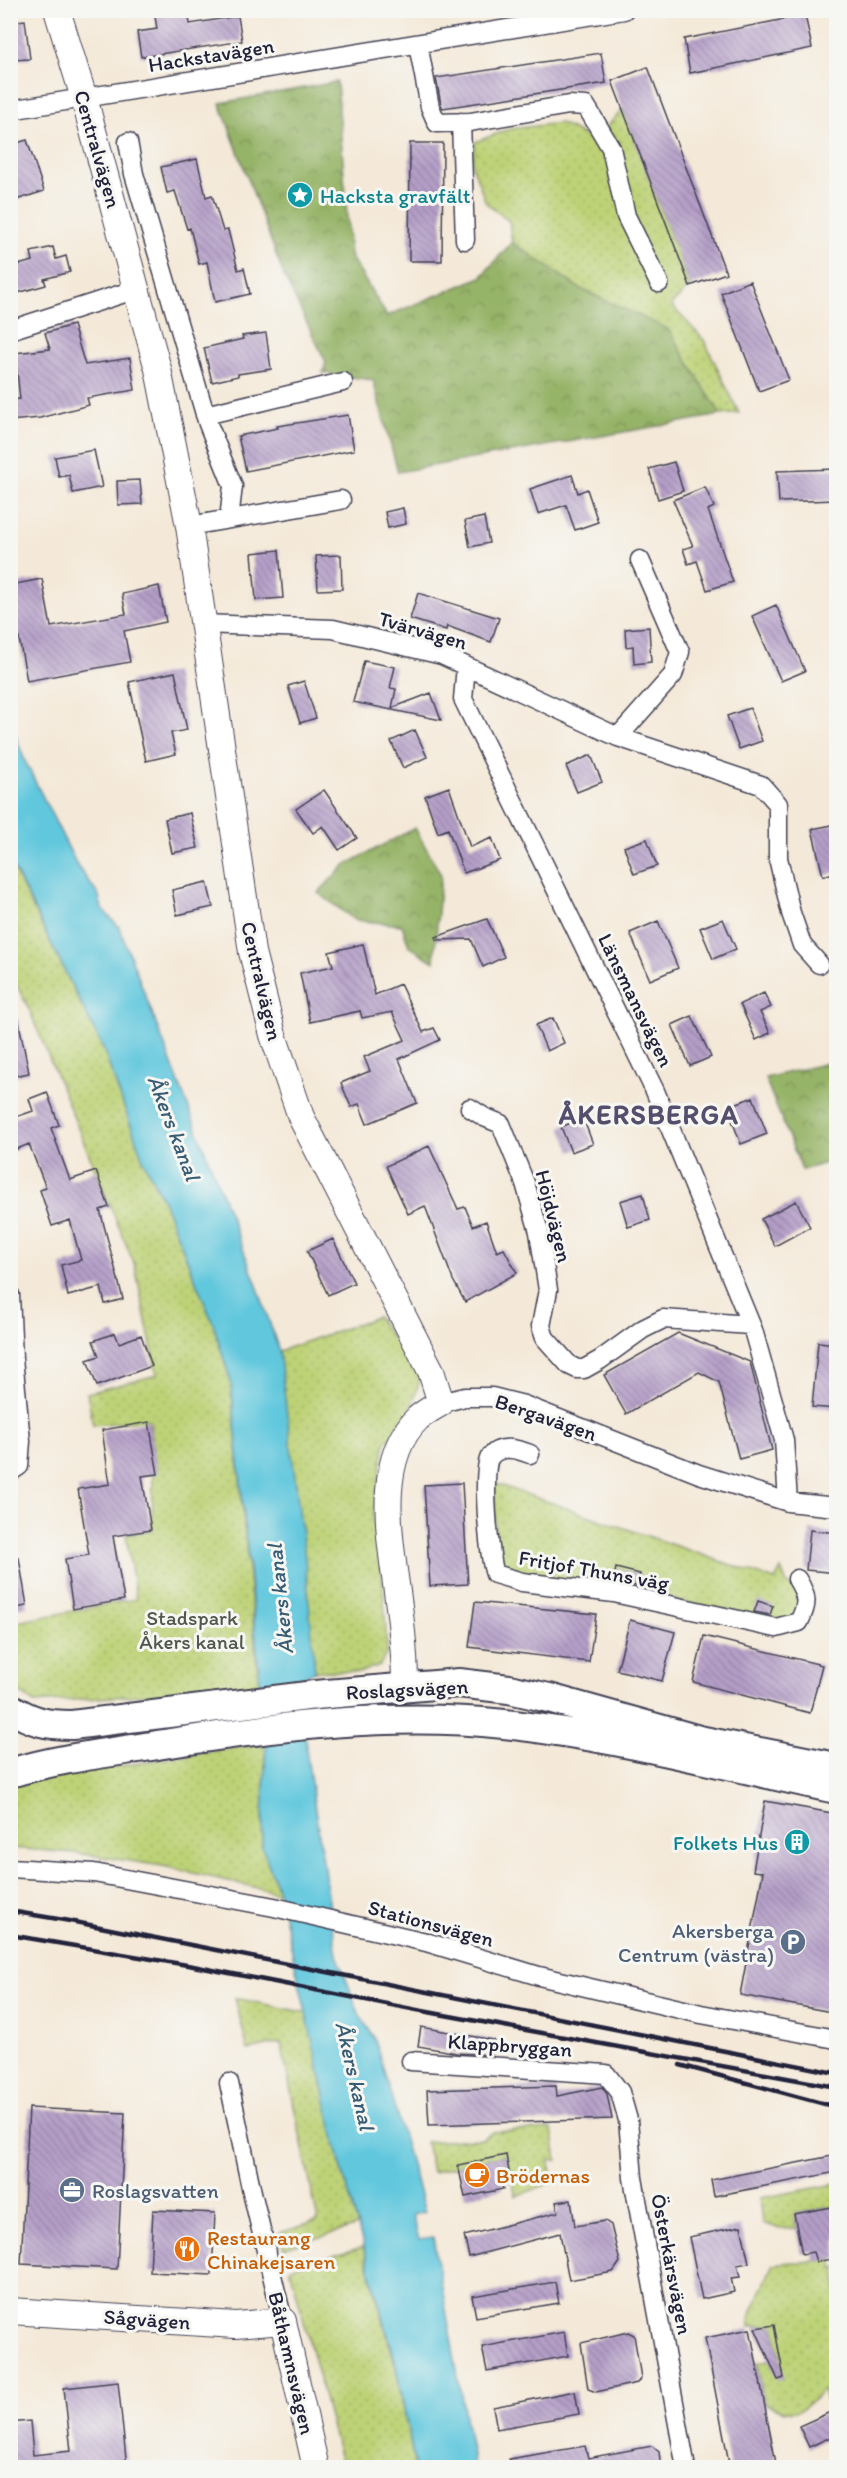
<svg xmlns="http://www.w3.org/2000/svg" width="847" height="2478" font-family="Itim,sans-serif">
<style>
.forest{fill:url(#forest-crowns);stroke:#5c6b51;stroke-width:1.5}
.park{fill:url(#park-dots);stroke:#707a58;stroke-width:1.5}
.water{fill:#60c7dd;stroke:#41748c;stroke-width:1.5}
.building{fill:url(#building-back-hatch)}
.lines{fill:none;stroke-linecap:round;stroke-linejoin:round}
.street-casing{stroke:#424053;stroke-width:21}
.secondary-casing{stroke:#424053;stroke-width:28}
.primary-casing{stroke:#424053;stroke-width:32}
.street{stroke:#fff;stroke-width:18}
.secondary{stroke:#fff;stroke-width:26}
.primary{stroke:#fff;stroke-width:28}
.rail{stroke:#22223b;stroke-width:4.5}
.labels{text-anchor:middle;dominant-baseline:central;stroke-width:6;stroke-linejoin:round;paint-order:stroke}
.street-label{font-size:21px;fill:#22223b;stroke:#f6f6f2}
.culture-label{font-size:21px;fill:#0d838f;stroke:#f6f6f2;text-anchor:start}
.park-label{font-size:21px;fill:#50574d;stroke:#f6f6f2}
.service-label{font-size:21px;fill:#4e5e75;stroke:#f6f6f2;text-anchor:end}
.food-label{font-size:21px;fill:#c56008;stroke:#f6f6f2;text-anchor:start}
.water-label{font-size:22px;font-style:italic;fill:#385c74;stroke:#f6f6f2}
.district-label{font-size:27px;font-weight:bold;letter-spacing:1.5px;fill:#554e6c;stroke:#f6f6f2}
</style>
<defs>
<pattern id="forest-crowns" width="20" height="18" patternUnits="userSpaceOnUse" patternTransform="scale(1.5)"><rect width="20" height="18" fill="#96b467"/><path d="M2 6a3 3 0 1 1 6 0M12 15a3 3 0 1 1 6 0" fill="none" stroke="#7a9256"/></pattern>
<pattern id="park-dots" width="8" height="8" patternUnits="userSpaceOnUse" patternTransform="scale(1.5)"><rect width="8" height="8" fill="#bdd276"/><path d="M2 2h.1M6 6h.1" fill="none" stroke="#a2b467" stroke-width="1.8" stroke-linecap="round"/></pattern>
<pattern id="building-back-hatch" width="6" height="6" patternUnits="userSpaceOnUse" patternTransform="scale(1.5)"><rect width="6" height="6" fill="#b59fc8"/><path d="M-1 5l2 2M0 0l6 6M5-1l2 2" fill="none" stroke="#9381a4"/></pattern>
</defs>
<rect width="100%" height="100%" fill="#f6f6f2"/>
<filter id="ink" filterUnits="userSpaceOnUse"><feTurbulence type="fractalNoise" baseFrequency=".0167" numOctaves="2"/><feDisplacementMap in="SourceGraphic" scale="12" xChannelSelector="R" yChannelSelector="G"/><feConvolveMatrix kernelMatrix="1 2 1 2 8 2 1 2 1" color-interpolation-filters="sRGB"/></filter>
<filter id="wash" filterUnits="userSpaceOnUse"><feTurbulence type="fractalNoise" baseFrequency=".008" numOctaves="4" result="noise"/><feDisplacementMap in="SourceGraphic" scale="24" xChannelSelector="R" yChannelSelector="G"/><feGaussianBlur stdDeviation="1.35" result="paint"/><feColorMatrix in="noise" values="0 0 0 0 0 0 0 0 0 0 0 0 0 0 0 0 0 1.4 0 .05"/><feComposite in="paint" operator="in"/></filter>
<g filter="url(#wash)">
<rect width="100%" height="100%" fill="#f4e9d8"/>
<path class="forest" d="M337,82L350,256L387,316L481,277L512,242L579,288L668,329L721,415L398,472L373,380L323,373L326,362L284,276L220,103Z
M415,828L441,875L434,962L409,946L402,925L355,920L318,893L345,865Z
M836,1061V1160L802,1170L765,1078Z"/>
<path class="park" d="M623,109L690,286L671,305L704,340L739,413L721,415L668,329L579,288L512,242L509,221L486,203L472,165L475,142L509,129L560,123L594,141Z
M10,862L103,1048L144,1162L162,1198L213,1323L231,1382L259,1686L34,1703L11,1686V1623L136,1599L126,1535L152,1531L153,1478L150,1420L93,1425L87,1393L157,1375L135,1266L29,1009L11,974Z
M377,1317L421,1377L409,1414L385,1443L373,1517L383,1581L387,1652L380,1665L361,1672L315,1671L279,1351Z
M494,1483L775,1580L781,1569L787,1584L799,1591L797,1612L789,1621L503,1570L496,1555Z
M266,1743L262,1846L279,1893L163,1866L76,1853L11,1848L10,1786L18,1782Z
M235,1998L307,2013L340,2162L358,2226L284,2248L279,2233L318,2221L281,2043L248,2050Z
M552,2129L557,2160L548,2161L554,2182L516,2196L505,2155L432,2172L426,2142L482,2139L493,2132Z
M836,2184V2206L794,2214L797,2228L780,2229L763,2223L760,2198Z
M363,2247L395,2364L415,2467H342L290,2268Z
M832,2259L833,2268L836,2267V2400L827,2403L823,2390C800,2413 796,2418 764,2403L757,2363L780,2357L774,2325L750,2327L749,2318L773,2264C793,2261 811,2263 832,2259Z"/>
<path class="water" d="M10,721L25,761L77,865L99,896L102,909L119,927L258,1288L279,1351L305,1558L315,1671L302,1677L306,1749L337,1955L360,2016L374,2037L425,2212L412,2215L419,2239L433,2237L474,2467H415L395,2360L340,2162L279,1894L262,1846L266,1743L231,1382L213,1323L162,1198L144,1162L103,1048L11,862Z"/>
<g id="blocks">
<path class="building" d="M154,10H188L190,24L238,16L242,41L141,57L137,32L157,29Z
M805,15L812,48L690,73L684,39Z
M25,20L30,59L10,60V22Z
M601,53L606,83L443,108L441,104L436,78Z
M648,67L726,273L690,286L612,81Z
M27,140L44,191L16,200L10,183V145Z
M410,143H443L442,261H409Z
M197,159L206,197L212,195L223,231L228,230L238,270L244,268L250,294L215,302L207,262L199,264L190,228L187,229L175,191L167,193L161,167Z
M53,247L56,259L66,256L70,272L44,279L46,285L10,295V267L33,261L31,252Z
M750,281L789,380L759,391L721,293Z
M73,325L85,365L130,358L135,390L87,398L89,405L40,418L10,421V400L20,399L15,353L50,349L45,333Z
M266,333L271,369L238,374V376L212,382L204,348L243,339L242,336Z
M348,415L354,450L246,471L238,436L278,428L277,426Z
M94,450L102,487L73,493L69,475L59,477L55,457Z
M674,462L683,491L658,499L649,469Z
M837,469V500L779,502L777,471Z
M572,475L578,493L587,489L598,522L575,530L566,505L538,514L530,489Z
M140,480L142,504L118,505L117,481Z
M705,487L714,507L708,510L733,582L707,590L697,561L688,564L683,549L693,546L673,500Z
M403,508L406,524L388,528L385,512Z
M484,517L489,543L470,547L465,521Z
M279,550L283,598L256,600L252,553Z
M341,555L342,589L318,590L316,556Z
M42,579L51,627L126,614L122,594L159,586L166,622L124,631L130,662L27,681L16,622L10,623V585Z
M418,593L499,618L491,642L447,626L446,630L410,619Z
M776,605L805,671L781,681L752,616Z
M649,627L651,662L634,664L633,646L626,647L625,629Z
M364,661L395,667L390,688L396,689L392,708L431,693L441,720L353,702Z
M175,672L187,730L171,733L176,754L146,761L129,682Z
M304,681L316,718L300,723L288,686Z
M750,708L762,741L739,749L727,716Z
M415,730L427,757L403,768L391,741Z
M591,755L602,782L577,792L566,766Z
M449,787L470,847L492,838L500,860L464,873L448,829L438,833L425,796Z
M324,790L357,838L339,850L323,826L313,833L296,809Z
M190,813L198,848L172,853L165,819Z
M837,824V872L823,876L812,829Z
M647,839L657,866L634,874L624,847Z
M207,882L213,907L177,915L172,890Z
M487,919L504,957L483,967L471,939L436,940V937Z
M723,919L736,949L713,959L700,928Z
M658,921L678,968L650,980L630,933Z
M363,944L375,995L400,984L423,1032L434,1028L440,1040L399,1059L417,1103L367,1124L359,1104L351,1107L341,1083L370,1071L364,1057L405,1040L392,1012L362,1018L360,1011L310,1022L300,973L333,966L329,952Z
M764,993L771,1007L760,1012L770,1033L756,1040L740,1004Z
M692,1016L711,1057L690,1066L672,1025Z
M18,1018L29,1073L10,1077V1019Z
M553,1018L564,1043L547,1051L536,1025Z
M47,1092L59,1125L51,1128L70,1180L96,1171L109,1207L100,1210L123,1299L105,1304L101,1287L68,1296L61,1265L81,1260L70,1220L52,1226L40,1190L46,1188L29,1144L10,1152V1119L33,1111L29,1099Z
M753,1097L767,1134L741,1144L727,1107Z
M583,1118L593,1144L571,1152L561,1127Z
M429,1146L458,1209L465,1207L473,1226L486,1221L497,1252L504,1249L517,1273L465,1302L453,1280L425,1206L408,1214L386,1166Z
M643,1194L650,1220L628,1227L620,1201Z
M796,1201L810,1227L775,1246L761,1219Z
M333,1239L354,1283L328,1295L307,1251Z
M115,1333L119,1343L141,1335L152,1366L97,1386L87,1360L99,1356L93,1341Z
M678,1333L750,1362L772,1450L739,1459L719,1382L699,1372L626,1414L604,1375Z
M818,1342L837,1344V1409L812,1407Z
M149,1422L158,1474L142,1476L151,1530L113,1536L124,1600L73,1609L65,1559L89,1555L78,1489L110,1484L102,1430Z
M462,1483L468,1584L430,1586L424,1485Z
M810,1530L837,1533V1573L806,1570Z
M19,1558L27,1606L10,1609V1559Z
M616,1568L640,1574L637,1586L613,1582Z
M758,1601L773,1606L770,1615L754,1612Z
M475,1602L596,1614L589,1662L469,1647Z
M630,1620L675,1632L662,1681L617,1670Z
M704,1636L822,1665L810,1713L693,1682Z
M765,1801L837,1814V2013L740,1995L763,1872L753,1871Z
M421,2027L494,2040L492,2055L457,2053L418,2046Z
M556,2086L557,2096L602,2087L607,2094L612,2119L429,2125L427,2090Z
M29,2108L125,2113L117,2269L21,2264Z
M506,2155L511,2182L502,2184L503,2189L465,2197L458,2165Z
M837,2155V2172L714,2196L711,2180Z
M571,2200L575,2226L605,2221L611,2225L620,2262L613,2272L569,2280L560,2233L469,2257L464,2236L558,2212L556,2202Z
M837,2206V2258L816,2262L813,2252L802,2254L794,2214Z
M153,2210L215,2213L212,2275L150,2272Z
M741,2226L749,2263L737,2265L740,2277L731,2278L734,2292L702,2299L689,2237Z
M555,2282L559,2303L476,2317L472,2296Z
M774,2325L784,2378L778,2380L755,2328Z
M750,2329L772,2443L777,2468H730L705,2338Z
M564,2332L568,2356L487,2371L482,2347Z
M628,2332L634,2335L641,2378L637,2383L596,2392L588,2389L581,2343Z
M118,2382L127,2468H109V2466L10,2468V2423L30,2421L33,2455L71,2451L64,2388Z
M575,2391L579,2414L497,2429L493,2407Z
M837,2409V2434L809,2447L799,2426Z
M585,2446L588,2458L652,2446L659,2452L661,2468H509V2459Z"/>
</g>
</g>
<g filter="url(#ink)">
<use href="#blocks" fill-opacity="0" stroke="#424053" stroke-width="1.5"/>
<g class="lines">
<g class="street-casing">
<path id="street" d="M418,44L430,107L437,123L470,122L569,105L586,106L611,148L626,216L659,283
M10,110L624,10
M461,122L465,240
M128,142L134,174L208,424L233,486L229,519
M10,330L137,289
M205,415L343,382
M189,526L341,500
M202,624L333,629L442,655L618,737L761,785L778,804V858L791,913L802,945L819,964
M466,666L463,699L655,1091L753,1330L784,1440L788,1502
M618,737L673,675L680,652L640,560
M470,1108L484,1117L501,1124L525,1183L539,1232L548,1290L541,1326L545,1338L569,1365L577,1369H584L600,1360L643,1329L663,1319L750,1325
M10,1295L13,1358L21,1441L19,1466L10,1472
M441,1403L465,1397H492L524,1405L699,1474L788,1502L836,1507
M530,1454C517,1449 500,1444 490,1457C481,1469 489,1558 495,1574L522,1582L614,1593L776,1628L799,1622C808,1604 808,1597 797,1579
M10,1868L94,1873L274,1907L426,1942L539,1976L701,2014L836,2039
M411,2061L606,2074L620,2092L628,2120L633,2178L686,2468
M229,2083L251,2188L283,2321"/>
</g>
<g class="secondary-casing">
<path id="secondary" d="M57,10L84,98L158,369L189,526L252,952L273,1035L301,1117L431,1371L441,1403C434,1407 425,1412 418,1418C373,1461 391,1544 398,1599C402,1628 405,1657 405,1686
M10,2311L236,2325L283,2321L316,2468"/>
</g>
<g class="primary-casing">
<path id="primary" d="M10,1708C33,1722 46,1725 72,1725L315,1695L459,1683L509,1689L549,1698L699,1740L836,1767
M10,1773C62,1757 117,1752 170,1743C280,1726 392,1712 504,1724C616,1736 726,1766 836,1789"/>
</g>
<use href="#street" class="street"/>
<use href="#secondary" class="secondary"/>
<use href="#primary" class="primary"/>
<path class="rail" d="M10,1911L70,1921L836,2073
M10,1935L193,1966L417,2010L836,2087
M680,2065L836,2107"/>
</g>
</g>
<defs>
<g id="sight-disc" transform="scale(1.35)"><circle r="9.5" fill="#0f9aa8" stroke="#f6f6f2"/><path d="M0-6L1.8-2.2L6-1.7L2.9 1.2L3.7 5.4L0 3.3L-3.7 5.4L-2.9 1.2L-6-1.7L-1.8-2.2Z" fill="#fff"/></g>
<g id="building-disc" transform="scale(1.35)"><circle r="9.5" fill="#0f9aa8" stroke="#f6f6f2"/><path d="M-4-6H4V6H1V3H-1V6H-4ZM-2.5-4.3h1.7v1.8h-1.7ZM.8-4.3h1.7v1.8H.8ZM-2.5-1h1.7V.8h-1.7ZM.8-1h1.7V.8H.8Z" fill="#fff"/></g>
<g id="parking-disc" transform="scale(1.35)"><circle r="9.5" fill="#5c6f8a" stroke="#f6f6f2"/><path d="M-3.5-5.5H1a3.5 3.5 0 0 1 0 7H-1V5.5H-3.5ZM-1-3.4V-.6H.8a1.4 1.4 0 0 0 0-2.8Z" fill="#fff"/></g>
<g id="cafe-disc" transform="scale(1.35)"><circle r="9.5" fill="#e8710a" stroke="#f6f6f2"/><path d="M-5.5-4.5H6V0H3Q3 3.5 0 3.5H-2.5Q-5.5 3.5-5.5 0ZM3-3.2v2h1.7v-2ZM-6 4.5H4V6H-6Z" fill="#fff"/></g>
<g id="office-disc" transform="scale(1.35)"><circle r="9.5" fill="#5c6f8a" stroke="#f6f6f2"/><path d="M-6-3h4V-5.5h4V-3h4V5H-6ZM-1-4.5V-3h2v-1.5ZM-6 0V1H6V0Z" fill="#fff"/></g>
<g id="restaurant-disc" transform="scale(1.35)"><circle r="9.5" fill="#e8710a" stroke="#f6f6f2"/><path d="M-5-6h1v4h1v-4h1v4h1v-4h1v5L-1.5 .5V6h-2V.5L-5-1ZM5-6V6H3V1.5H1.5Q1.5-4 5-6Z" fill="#fff"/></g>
</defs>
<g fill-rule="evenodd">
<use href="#sight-disc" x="300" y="195"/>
<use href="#building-disc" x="797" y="1842"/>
<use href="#parking-disc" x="793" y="1942"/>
<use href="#cafe-disc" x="477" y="2175"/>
<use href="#office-disc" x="72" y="2190"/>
<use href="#restaurant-disc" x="187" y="2249"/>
</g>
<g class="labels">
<g class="street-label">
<text transform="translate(211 55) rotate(-9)">Hackstavägen</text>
<text transform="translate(98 149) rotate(74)">Centralvägen</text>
<text transform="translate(423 630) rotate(16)">Tvärvägen</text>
<text transform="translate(262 981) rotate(77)">Centralvägen</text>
<text transform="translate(636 1000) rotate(64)">Länsmansvägen</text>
<text transform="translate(554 1216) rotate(76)">Höjdvägen</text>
<text transform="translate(546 1417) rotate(19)">Bergavägen</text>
<text transform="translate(594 1570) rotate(10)">Fritjof Thuns väg</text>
<text transform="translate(407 1689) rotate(-3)">Roslagsvägen</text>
<text transform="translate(431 1923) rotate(15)">Stationsvägen</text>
<text transform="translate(510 2045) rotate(4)">Klappbryggan</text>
<text transform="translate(672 2264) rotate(79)">Österkärsvägen</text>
<text transform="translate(147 2319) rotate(4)">Sågvägen</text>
<text transform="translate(292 2363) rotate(77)">Båthamnsvägen</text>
</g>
<g class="culture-label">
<text x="320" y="195">Hacksta gravfält</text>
<text x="778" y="1842" text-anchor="end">Folkets Hus</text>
</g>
<g class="park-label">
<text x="192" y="1617">Stadspark<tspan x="192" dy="24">Åkers kanal</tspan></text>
</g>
<g class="service-label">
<text x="774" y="1930">Akersberga<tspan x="774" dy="24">Centrum (västra)</tspan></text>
<text x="92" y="2190" text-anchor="start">Roslagsvatten</text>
</g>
<g class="food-label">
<text x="496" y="2175">Brödernas</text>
<text x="207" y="2237">Restaurang<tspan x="207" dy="24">Chinakejsaren</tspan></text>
</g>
<g class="water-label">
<text transform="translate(174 1128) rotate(69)">Åkers kanal</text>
<text transform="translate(280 1599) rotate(-96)">Åkers kanal</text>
<text transform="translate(355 2076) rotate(77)">Åkers kanal</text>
</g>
<g class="district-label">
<text x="649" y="1114">ÅKERSBERGA</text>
</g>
</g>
<rect width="847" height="2478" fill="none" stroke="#f6f6f2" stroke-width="36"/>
</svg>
